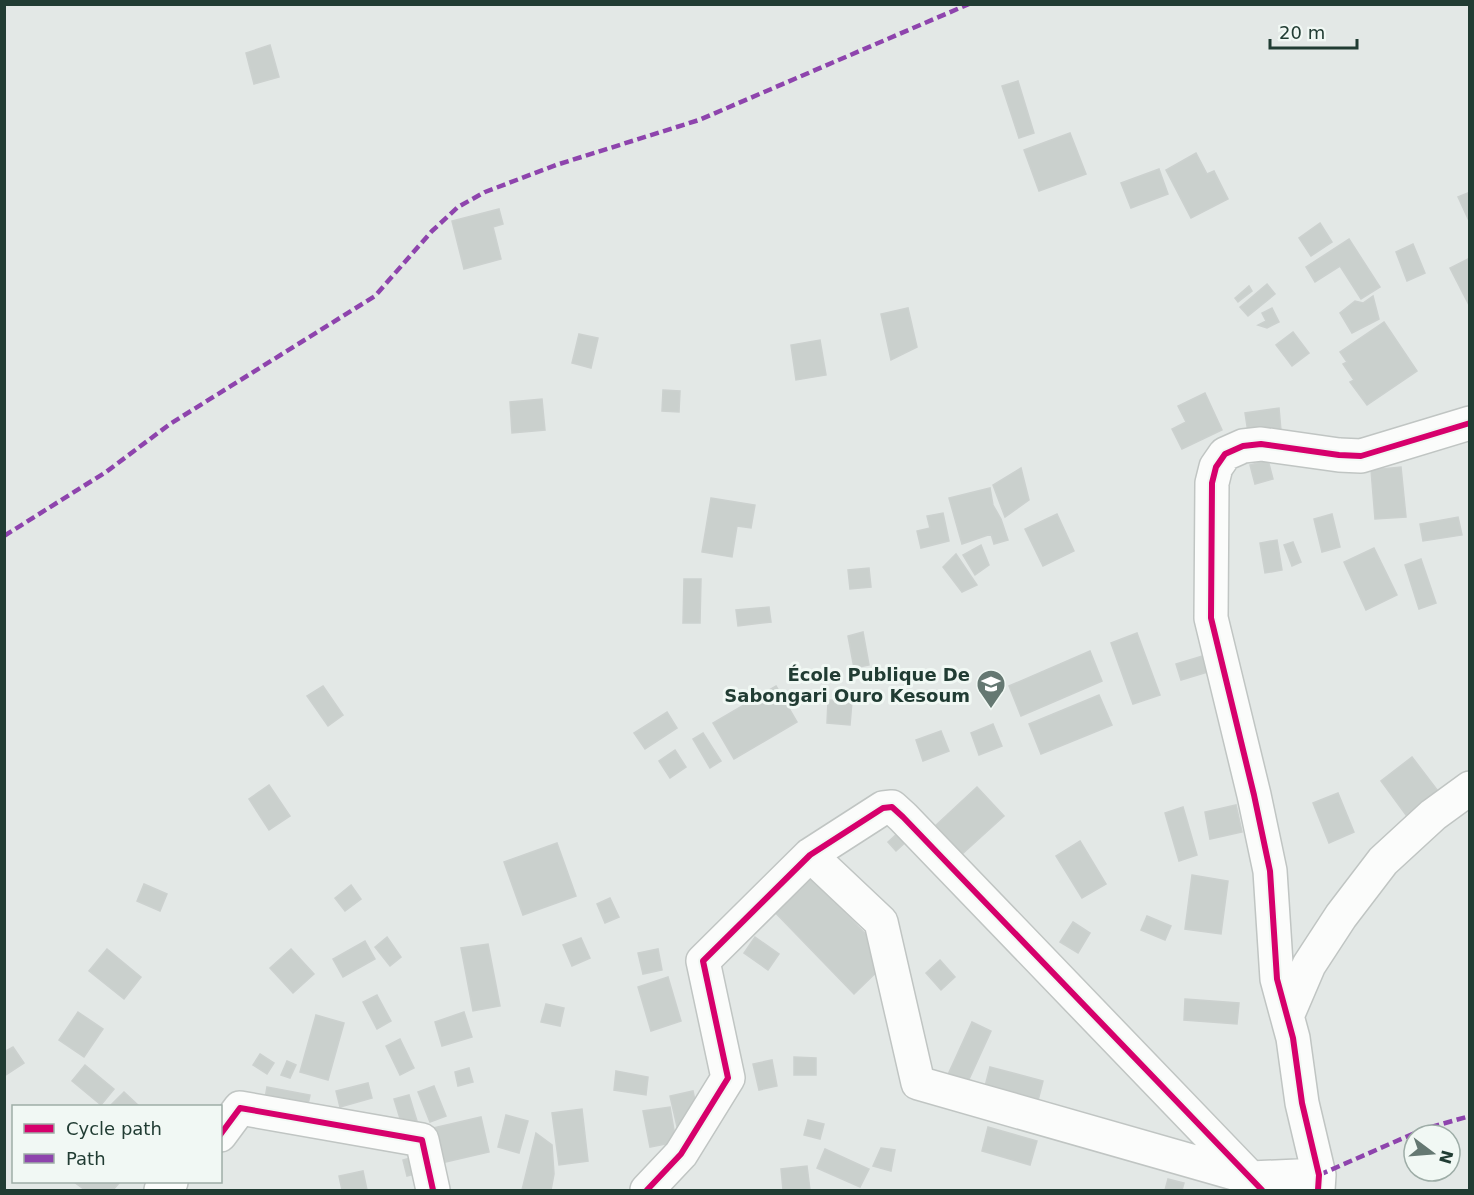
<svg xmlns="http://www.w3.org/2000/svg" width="1474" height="1195" font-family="'DejaVu Sans',sans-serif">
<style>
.building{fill:#cad0cd;stroke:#ccd1cf;stroke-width:1.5}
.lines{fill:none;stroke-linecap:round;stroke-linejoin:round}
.street-casing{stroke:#c0c5c3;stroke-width:36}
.street{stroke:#fbfcfb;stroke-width:33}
.quiet{stroke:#8e44ad;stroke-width:4.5;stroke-dasharray:9 4.5;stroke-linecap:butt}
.cycleway-casing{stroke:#f1f8f4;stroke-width:10}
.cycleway{stroke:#d6006c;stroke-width:6}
.labels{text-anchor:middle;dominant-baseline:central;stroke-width:6;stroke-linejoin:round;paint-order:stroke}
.poi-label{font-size:18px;font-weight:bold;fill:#213c33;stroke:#f1f8f4;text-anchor:end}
</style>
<rect width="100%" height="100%" fill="#e3e8e6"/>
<path class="building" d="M270,45L279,77L254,84L246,53Z
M1018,81L1034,133L1019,138L1002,86Z
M1070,133L1086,174L1039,191L1024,150Z
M1196,153L1207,174L1214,171L1228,199L1191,218L1166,170Z
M1159,169L1168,194L1131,208L1121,183Z
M1470,192V223L1458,197Z
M499,209L503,224L493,227L501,259L464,269L452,221Z
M1320,223L1332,242L1311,256L1299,238Z
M1349,239L1380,287L1361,299L1340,266L1315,282L1306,267Z
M1413,244L1425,273L1407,281L1396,252Z
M1470,258V307L1450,268Z
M1267,284L1275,294L1248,316L1240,307Z
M1249,286L1252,291L1238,302L1235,298Z
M1373,296L1379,319L1352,333L1340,313L1355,301L1363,303Z
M908,308L917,347L891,360L881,314Z
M1272,308L1279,322L1267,328L1258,325L1266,321L1262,313Z
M1384,322L1417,371L1367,405L1350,382L1354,380L1343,364L1347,362L1340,352Z
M1293,332L1309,353L1292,366L1276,345Z
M579,334L598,338L591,368L572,363Z
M820,340L826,375L796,380L791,345Z
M663,390L680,391L679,412L662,411Z
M1205,393L1222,430L1182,449L1172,429L1186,422L1178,406Z
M542,399L545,430L512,433L510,402Z
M1279,408L1282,442L1249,439L1245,413Z
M1268,460L1273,479L1255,484L1250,465Z
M1401,467L1406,517L1375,519L1371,470Z
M1021,468L1029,500L1005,517L993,485Z
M990,488L993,505L1001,519L1008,540L994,544L991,534L962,544L949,498Z
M711,498L755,505L751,528L737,526L732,557L702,552Z
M943,513L949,541L921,548L917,531L930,528L927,516Z
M1057,514L1074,551L1043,566L1025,529Z
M1332,514L1340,547L1322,552L1314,519Z
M1458,517L1462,535L1423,541L1420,524Z
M1277,540L1282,570L1265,573L1260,543Z
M1293,542L1301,562L1292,566L1284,545Z
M981,545L989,565L975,575L963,555Z
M1374,548L1397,595L1366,610L1344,562Z
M956,554L977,585L962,592L943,567Z
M1421,559L1436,603L1419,609L1405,565Z
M869,568L871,587L850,589L848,570Z
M684,579H701L700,623H683Z
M769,607L771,622L738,626L736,610Z
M863,632L869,665L854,668L848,636Z
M1137,633L1160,695L1133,704L1111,643Z
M1090,651L1102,681L1021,716L1009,686Z
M1206,655L1211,671L1181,680L1176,664Z
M323,686L343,715L328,726L307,696Z
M776,686L797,722L734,759L713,723Z
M1099,695L1112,725L1041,754L1029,724Z
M828,700L852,701L850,725L827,723Z
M667,712L677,728L645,749L634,733Z
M993,724L1002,746L979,755L971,733Z
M941,731L949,751L923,761L916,740Z
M703,733L721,761L710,768L693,739Z
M675,750L686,767L670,778L659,761Z
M1412,757L1438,791L1406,815L1381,781Z
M269,785L290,816L269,830L249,799Z
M977,787L1004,816L960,856L934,827Z
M1338,793L1354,832L1329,843L1313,803Z
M1236,805L1242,832L1210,839L1205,812Z
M1183,807L1197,855L1179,861L1165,813Z
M901,830L909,839L896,851L888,842Z
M1080,841L1106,884L1082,898L1056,856Z
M557,843L576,896L523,915L504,862Z
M801,868L890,959L854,994L766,903Z
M1192,875L1228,881L1221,934L1185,929Z
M144,884L167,894L160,911L137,901Z
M351,885L361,899L345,911L335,898Z
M610,898L619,917L605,923L597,904Z
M1147,916L1171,926L1165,940L1141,930Z
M1073,922L1090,933L1078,953L1060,942Z
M387,937L401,957L390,966L375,947Z
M755,937L779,954L768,970L744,953Z
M581,938L590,958L572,966L563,945Z
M365,941L375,959L343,977L333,959Z
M488,944L500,1006L473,1011L461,948Z
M107,949L141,977L124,999L89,971Z
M291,949L314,974L293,993L270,968Z
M658,949L662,970L643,974L638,953Z
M940,960L955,977L941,990L926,973Z
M668,977L681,1021L651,1031L638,987Z
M377,995L391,1021L377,1029L363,1002Z
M1185,999L1239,1003L1237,1024L1184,1020Z
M546,1004L564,1008L560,1026L541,1022Z
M78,1012L103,1029L84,1057L59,1040Z
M464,1012L472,1037L442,1046L435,1022Z
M316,1015L344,1023L328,1080L300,1072Z
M972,1022L991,1031L965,1088L946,1079Z
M400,1039L414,1068L400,1075L386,1046Z
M13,1047L24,1063L4,1076V1052Z
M260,1054L274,1063L267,1074L253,1065Z
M794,1057L816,1058V1075H794Z
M772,1060L777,1086L759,1090L753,1064Z
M287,1061L296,1065L290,1078L281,1075Z
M85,1065L114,1089L101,1105L72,1081Z
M990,1067L1043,1081L1035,1112L982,1098Z
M469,1068L473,1082L458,1086L455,1072Z
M616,1071L648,1077L646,1095L614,1090Z
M368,1083L372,1098L340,1107L336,1091Z
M434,1086L446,1116L430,1122L418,1092Z
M267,1087L310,1095L305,1118L263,1110Z
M693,1091L701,1130L679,1135L670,1096Z
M124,1092L139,1106H110Z
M409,1095L417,1121L402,1125L394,1099Z
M670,1107L676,1142L650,1147L643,1111Z
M582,1109L588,1161L559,1165L552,1113Z
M506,1115L528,1121L519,1153L498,1147Z
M481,1117L489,1152L441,1163L433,1128Z
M808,1120L824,1124L820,1139L804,1135Z
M988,1127L1037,1141L1030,1165L982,1151Z
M536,1133L552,1145L554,1174L551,1190H522Z
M881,1148L895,1150L891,1171L873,1166Z
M825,1149L869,1169L860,1187L817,1168Z
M425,1154L429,1170L407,1176L403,1160Z
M807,1166L810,1190H783L781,1169Z
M363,1171L367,1190H342L339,1176Z
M1168,1179L1184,1183L1182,1190H1165Z
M74,1182H120L113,1190H85Z"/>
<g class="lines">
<g class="street-casing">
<path id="street" d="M810,855L881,922L918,1083L1251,1178L1319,1175
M1288,1014L1309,965L1341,916L1383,861L1433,815L1470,788
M220,1135L240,1108L422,1140L433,1190
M161,1190L171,1182
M647,1190L681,1154L728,1078L703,961L810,855L883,808L892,807L903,817L1262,1190
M1318,1190L1319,1175L1302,1103L1293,1038L1277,979L1270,871L1254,795L1211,618L1212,483L1216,467L1225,454L1243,446L1261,444L1339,455L1361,456L1470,423"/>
</g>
<use href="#street" class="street"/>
<path class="quiet" d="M4,536L106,472L170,424L375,296L432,231L458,207L485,192L556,165L699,120L969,4
M1319,1175L1424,1129L1470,1116"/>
<g class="cycleway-casing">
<path id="cycleway" d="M220,1135L240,1108L422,1140L433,1190
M647,1190L681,1154L728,1078L703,961L810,855L883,808L892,807L903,817L1262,1190
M1318,1190L1319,1175L1302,1103L1293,1038L1277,979L1270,871L1254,795L1211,618L1212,483L1216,467L1225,454L1243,446L1261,444L1339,455L1361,456L1470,423"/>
</g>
<use href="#cycleway" class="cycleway"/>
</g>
<defs>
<g id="school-pin" transform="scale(1.5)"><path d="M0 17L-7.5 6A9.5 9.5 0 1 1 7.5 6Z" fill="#657872" stroke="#f1f8f4"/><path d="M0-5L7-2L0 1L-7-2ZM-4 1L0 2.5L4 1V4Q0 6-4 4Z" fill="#fff"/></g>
</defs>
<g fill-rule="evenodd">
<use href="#school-pin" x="991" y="684"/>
</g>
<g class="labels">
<g class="poi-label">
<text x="970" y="674">École Publique De<tspan x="970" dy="21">Sabongari Ouro Kesoum</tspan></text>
</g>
</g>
<rect width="1474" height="1195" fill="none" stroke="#213c33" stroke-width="12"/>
<rect x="12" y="1105" width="210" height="78" fill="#f1f8f4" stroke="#9eada7" stroke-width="1.5"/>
<rect x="24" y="1124" width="30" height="9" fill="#d6006c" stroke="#9eada7" stroke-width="1.5"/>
<text x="66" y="1135" font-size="18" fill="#213c33">Cycle path</text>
<rect x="24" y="1154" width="30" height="9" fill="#8e44ad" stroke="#9eada7" stroke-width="1.5"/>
<text x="66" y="1165" font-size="18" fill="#213c33">Path</text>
<g transform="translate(1432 1153) rotate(106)"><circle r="28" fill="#f1f8f4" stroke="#9eada7" stroke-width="1.5"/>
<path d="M0-4.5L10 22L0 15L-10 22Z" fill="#657872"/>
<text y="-9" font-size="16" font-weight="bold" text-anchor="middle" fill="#213c33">N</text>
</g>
<path d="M1270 39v9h87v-9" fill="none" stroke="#213c33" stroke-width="3"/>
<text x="1279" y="39" font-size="18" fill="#213c33" stroke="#f1f8f4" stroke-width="4.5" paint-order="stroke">20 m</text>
</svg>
